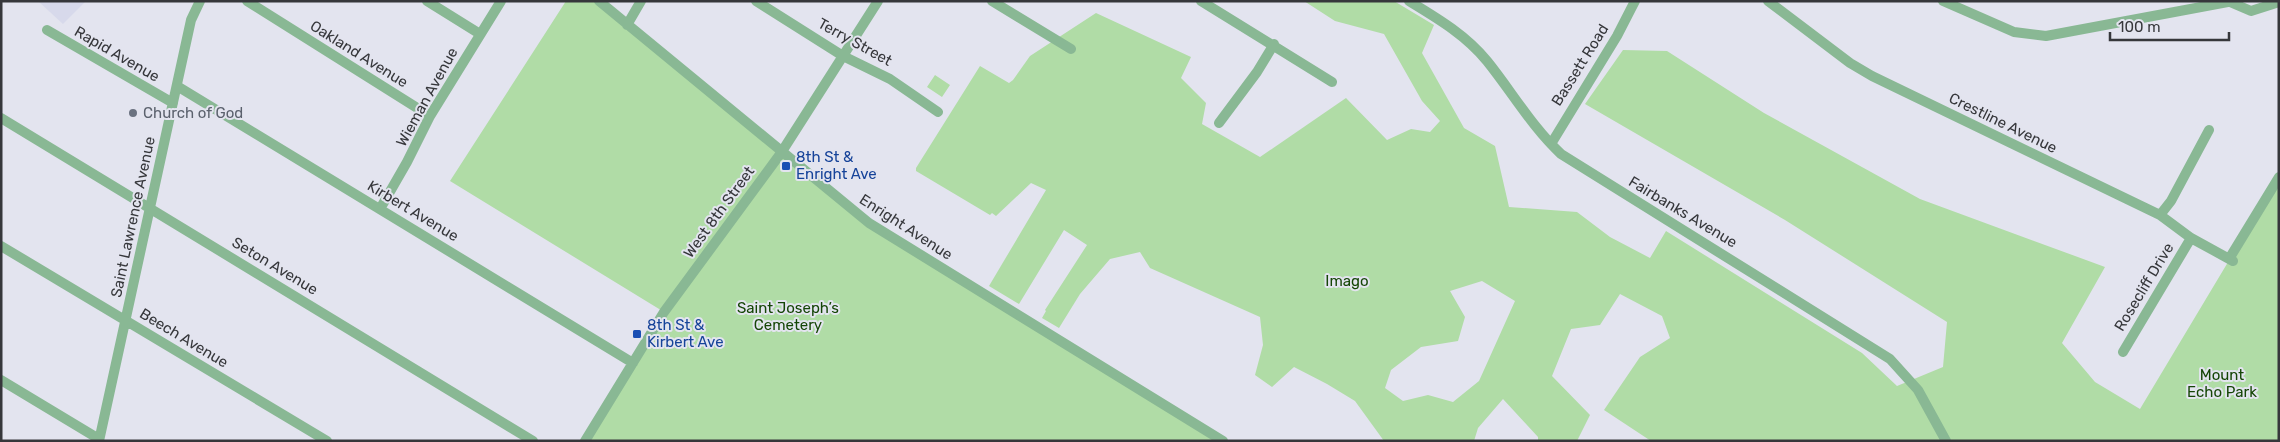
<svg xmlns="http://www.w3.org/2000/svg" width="2280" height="442" font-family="Rubik,sans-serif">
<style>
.built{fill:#d7d9eb}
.green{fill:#b0dca6;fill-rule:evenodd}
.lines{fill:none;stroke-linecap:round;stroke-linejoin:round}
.minor{stroke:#89b894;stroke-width:10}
.worship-dot{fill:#6b7280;stroke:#e3e4ef;stroke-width:2}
.transit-dot{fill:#1a4fb4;stroke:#e3e4ef;stroke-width:2}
.labels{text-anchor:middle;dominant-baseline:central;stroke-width:4;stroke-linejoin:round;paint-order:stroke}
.street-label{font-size:15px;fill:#36373b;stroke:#e3e4ef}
.worship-label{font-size:15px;fill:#5b616d;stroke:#e3e4ef;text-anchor:start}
.transit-label{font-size:15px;fill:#164399;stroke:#e3e4ef;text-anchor:start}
.park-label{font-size:15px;fill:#154606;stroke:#e3e4ef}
</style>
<rect width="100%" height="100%" fill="#e3e4ef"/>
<path class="built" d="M38,1H86L63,24Z"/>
<path class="green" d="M566,1H599L854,212L1223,441H585L664,312L450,181Z
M1304,1H1394L1434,25L1422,53L1464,128L1495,146L1509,207L1577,212L1610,237L1650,258L1666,231L1862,353L1897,386L1943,367L1947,322L1785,220L1585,104L1623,50L1667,51L1764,113L1920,199L2105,267L2062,343L2095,382L2140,409L2279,177V441H1651L1604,410L1640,357L1670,338L1662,316L1620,294L1600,325L1571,329L1552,376L1590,415L1577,441H1538V437L1503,399L1478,428L1474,441H1384L1355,401L1327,384L1294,367L1272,387L1255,375L1263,345L1260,317L1150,268L1140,252L1110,259L1080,294L1059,328L1042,318L1046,311L1045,310L1087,245L1064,230L1019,304L989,286L1046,190L1031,183L996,216L992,213L990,215L916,171V168L980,66L1009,83L1013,80L1030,56L1096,13L1191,57L1181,78L1206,103L1202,124L1260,157L1346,98L1387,140L1411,129L1430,132L1440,121L1422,101L1384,34L1335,21ZM1482,281L1515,301L1479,381L1453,402L1428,395L1403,401L1385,388L1391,370L1421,347L1458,341L1465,317L1450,291Z
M935,75L950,85L942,97L927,87Z"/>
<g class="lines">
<path class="minor" d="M247,1L430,116
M427,1L480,34
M599,1L869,223L1223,441
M756,1L843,56L890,79L938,112
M992,1L1071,49
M1201,1L1332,82
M1409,1C1437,18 1466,35 1487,61C1512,92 1532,127 1561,154L1890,359L1918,390L1946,441
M1768,1L1850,63L1872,76L2160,215L2191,238L2233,261
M1943,1L2014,32L2046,36L2233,1
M2230,2L2251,11L2279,2
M627,25L641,1
M47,30L173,103
M177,86L633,363
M1,118L533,441
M1219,123L1257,72L1274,44
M1551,144L1617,36L1635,1
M380,209L407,162L430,116L501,1
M2160,215L2171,201L2209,130
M1,246L327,441
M2229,259L2279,177
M2123,352L2191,238
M1,380L99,439
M99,441L191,20L200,1
M585,441L664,312L781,153L878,1"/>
</g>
<circle class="worship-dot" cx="133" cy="113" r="5"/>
<g class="transit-dot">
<rect x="781" y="161" width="10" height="10" rx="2.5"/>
<rect x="632" y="329" width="10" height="10" rx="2.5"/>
</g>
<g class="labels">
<g class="street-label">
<text transform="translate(855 42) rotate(29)">Terry Street</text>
<text transform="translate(117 54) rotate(30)">Rapid Avenue</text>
<text transform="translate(359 54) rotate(32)">Oakland Avenue</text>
<text transform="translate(1580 65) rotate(-58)">Bassett Road</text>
<text transform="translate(427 97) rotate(-61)">Wieman Avenue</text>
<text transform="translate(2003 123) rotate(26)">Crestline Avenue</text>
<text transform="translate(413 211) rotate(31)">Kirbert Avenue</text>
<text transform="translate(719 212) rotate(-54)">West 8th Street</text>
<text transform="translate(1683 212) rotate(31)">Fairbanks Avenue</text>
<text transform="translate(133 217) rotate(-78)">Saint Lawrence Avenue</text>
<text transform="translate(906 227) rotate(33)">Enright Avenue</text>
<text transform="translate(275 266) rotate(31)">Seton Avenue</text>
<text transform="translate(2144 287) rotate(-59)">Rosecliff Drive</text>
<text transform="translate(184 338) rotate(31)">Beech Avenue</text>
</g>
<g class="worship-label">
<text x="143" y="113">Church of God</text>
</g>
<g class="transit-label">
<text x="796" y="157">8th St &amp;<tspan x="796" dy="17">Enright Ave</tspan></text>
<text x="647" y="325">8th St &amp;<tspan x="647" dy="17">Kirbert Ave</tspan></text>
</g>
<g class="park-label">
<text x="1347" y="281">Imago</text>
<text x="788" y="308">Saint Joseph’s<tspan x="788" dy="17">Cemetery</tspan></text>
<text x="2222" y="375">Mount<tspan x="2222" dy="17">Echo Park</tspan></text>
</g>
</g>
<rect width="2280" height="442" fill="none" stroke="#36373b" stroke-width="5"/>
<path d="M2110 32v8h119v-8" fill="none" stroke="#36373b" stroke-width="2.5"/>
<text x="2118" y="32" font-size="15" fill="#36373b" stroke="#e3e4ef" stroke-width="4" paint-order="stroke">100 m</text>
</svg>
